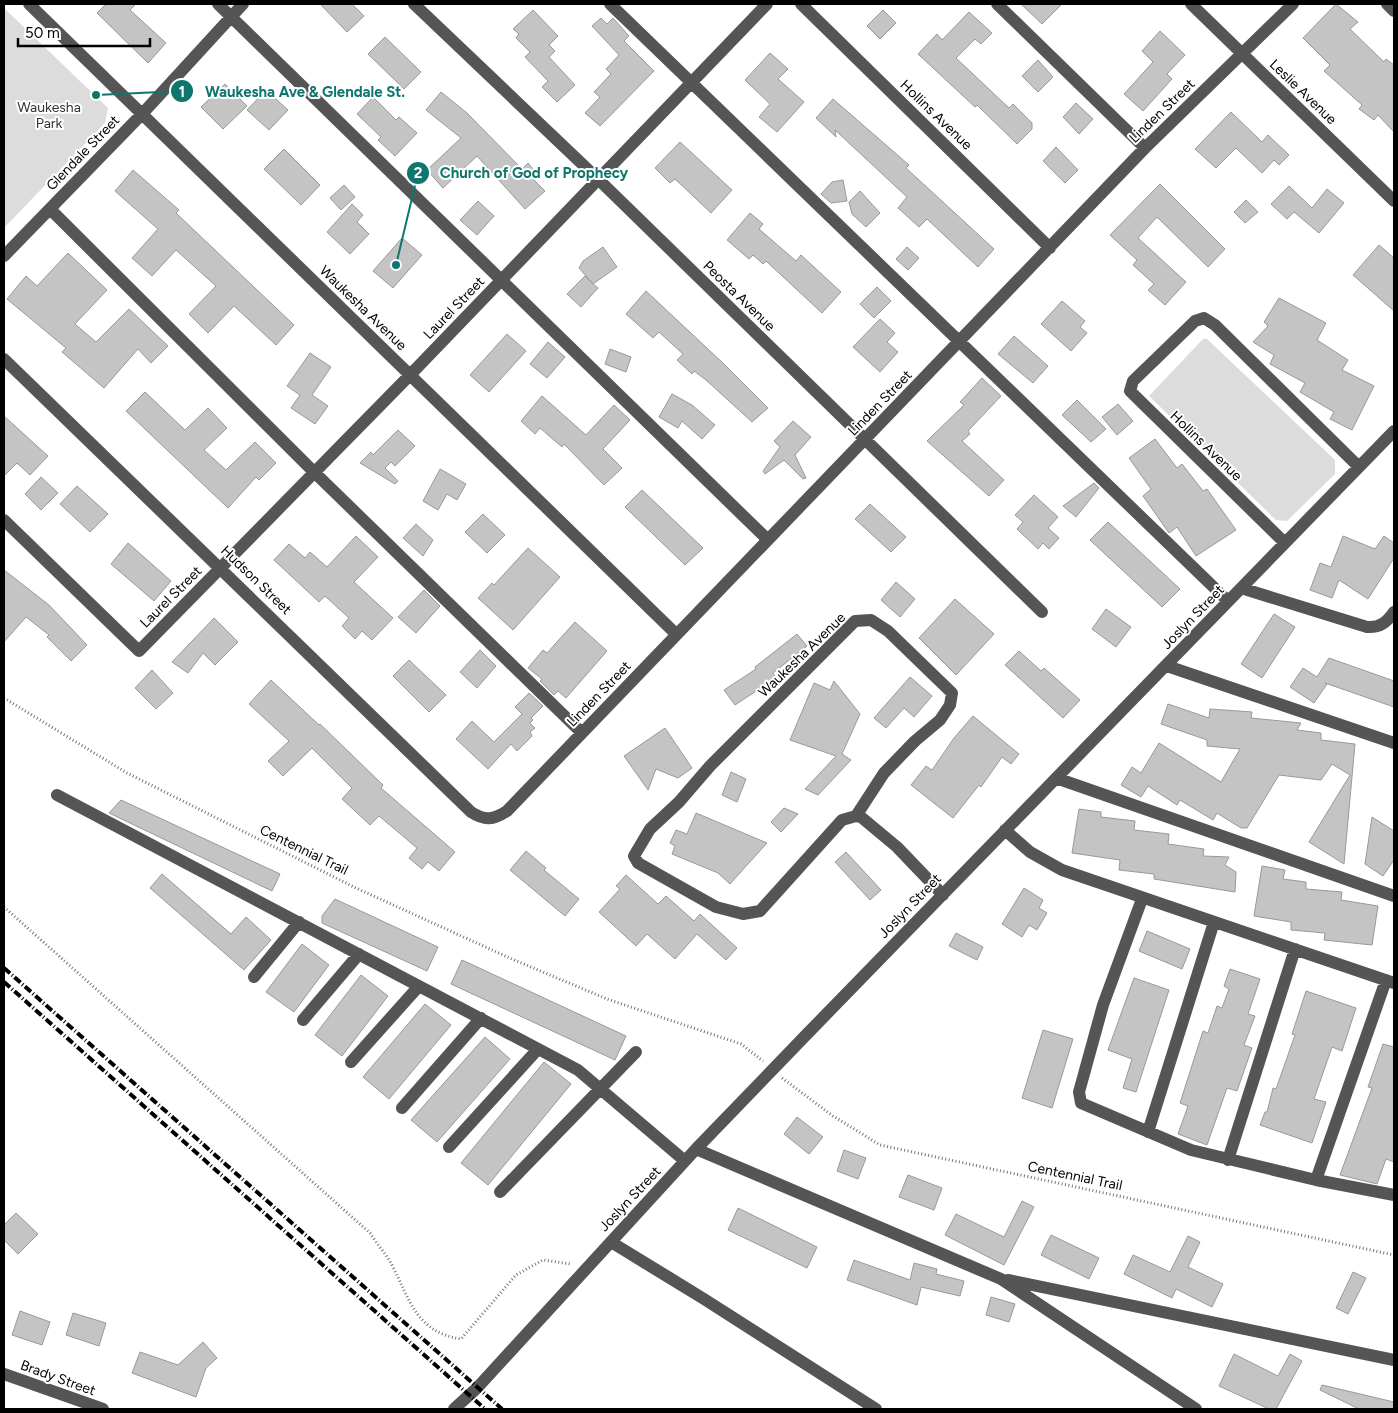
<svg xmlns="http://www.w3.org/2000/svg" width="1398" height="1413" font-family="Figtree,sans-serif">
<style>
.green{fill:#dcdcdc}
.building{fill:#c4c4c4;stroke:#999}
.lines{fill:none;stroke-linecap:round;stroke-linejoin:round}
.path{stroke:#777;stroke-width:3;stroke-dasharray:1 2.5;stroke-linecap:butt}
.minor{stroke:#555;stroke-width:12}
.rail{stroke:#000;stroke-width:4;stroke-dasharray:8 2.5 1 2.5;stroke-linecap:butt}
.labels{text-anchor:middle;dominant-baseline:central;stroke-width:4;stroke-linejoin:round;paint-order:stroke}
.street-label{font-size:14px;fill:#000;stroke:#fff}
.park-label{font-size:14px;fill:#333;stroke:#fff}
.leader{fill:none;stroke:#0f766e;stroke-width:2}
.callout-dot{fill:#0f766e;stroke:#fff;stroke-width:2}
.mark-label{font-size:15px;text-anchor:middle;font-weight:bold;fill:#fff}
.callout-label{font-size:15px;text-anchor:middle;font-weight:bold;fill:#0f766e;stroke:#fff;stroke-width:4;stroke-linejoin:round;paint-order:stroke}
</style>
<rect width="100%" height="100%" fill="#fff"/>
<path class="green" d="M4,8L108,108L105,123L4,228Z
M1203,339H1207L1335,460V474L1287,521L1276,520L1149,396Z"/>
<path class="building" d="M106,4H136L130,10L166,43L148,63L97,13Z
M320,4H352L364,16L347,32Z
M1021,4H1062L1042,24Z
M1336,4L1358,22L1350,29L1384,62L1386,59L1394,65V132L1378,115L1374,120L1359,109L1362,105L1324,71L1330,65L1303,38Z
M533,10L558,36L549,45L555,51L549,57L575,85L557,102L542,87L548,81L525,57L530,52L516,38L519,34L513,29Z
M883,10L896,23L880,39L867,26Z
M969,12L992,33L981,44L975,39L956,58L1009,108L1013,104L1032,123V129L1017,144L977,105L975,107L918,54L937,34L942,40Z
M601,18L607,24L613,18L629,36L624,41L654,71L600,126L585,113L600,97L594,92L611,74L606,69L619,55L592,26Z
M1160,31L1185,55L1167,74L1172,79L1143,111L1124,94L1153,62L1142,51Z
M385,37L421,72L404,89L368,54Z
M770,53L788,69L778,79L804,102L777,132L759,117L770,104L745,80Z
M1038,60L1053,77L1038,92L1022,76Z
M225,84L247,106L223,129L201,107Z
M266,90L288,110L269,130L247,110Z
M441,92L467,113L522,169L528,163L538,175L533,179L545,191L525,209L477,156L443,188L427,170L461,138L426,110Z
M373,97L396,120L399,117L417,133L395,156L378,140L381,137L357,114Z
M833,99L909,165L906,168L994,249L978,267L927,219L919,227L898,208L907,197L835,130L836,137L816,118Z
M1076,103L1093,119L1079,134L1063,117Z
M1231,112L1262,142L1268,135L1289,155L1279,165L1274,160L1262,173L1236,148L1216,168L1195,149Z
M680,142L732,190L711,213L675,179L670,183L655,168Z
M1056,147L1078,170L1065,183L1043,161Z
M284,149L320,185L301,205L264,169Z
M133,170L179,210L176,213L294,325L276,345L234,306L208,333L189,314L216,286L176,250L152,276L132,258L158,229L115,191Z
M843,180L847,201L831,203L821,194L832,182Z
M1160,184L1225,249L1208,267L1157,217L1138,238L1186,282L1165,305L1148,290L1154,284L1133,265L1137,260L1110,235Z
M344,185L355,197L341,210L330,198Z
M1289,186L1312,208L1327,189L1344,203L1319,233L1294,212L1287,219L1271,204Z
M860,191L880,213L866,227L852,214L849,202Z
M1246,200L1258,212L1245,223L1234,212Z
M478,201L494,216L477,235L460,220Z
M352,204L363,215L357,222L369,234L350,254L327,232Z
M750,213L763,224L759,229L796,261L801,255L841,292L822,313L766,261L763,264L753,255L749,259L727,240Z
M402,238L422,255L393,288L373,271Z
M1379,245L1394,258V311L1353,275Z
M603,247L617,267L593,284L598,288L581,307L567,294L585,276L593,284L579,268L583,261Z
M907,247L919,258L908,270L896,259Z
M68,253L107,290L75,324L96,342L129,309L168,346L151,363L138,349L104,388L62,352L66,348L7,299L26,276L37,286Z
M877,287L891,301L874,318L860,304Z
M646,291L724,364L768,408L752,422L706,380L694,371L692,374L677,360L683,354L659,332L653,338L626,314Z
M1279,298L1326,323L1317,340L1348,360L1342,370L1374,386L1352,430L1330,419L1334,412L1300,392L1305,383L1270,364L1274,355L1253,342L1268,326L1264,322Z
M1062,301L1085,321L1080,327L1087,333L1071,351L1041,324Z
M880,319L895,333L887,342L898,352L880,372L853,347Z
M507,334L526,351L489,392L470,375Z
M1014,336L1048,366L1033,383L998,354Z
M548,342L565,357L547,378L530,364Z
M610,349L631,357L626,372L605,364Z
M310,353L331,367L312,395L328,406L315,424L291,408L300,395L287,386Z
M982,378L1001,396L968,431L970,434L962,441L1004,480L989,496L927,441L964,405L960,402Z
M145,392L185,430L208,408L227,428L204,450L226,470L255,442L276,463L259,480L256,477L228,508L126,411Z
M672,394L692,405L715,425L702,439L682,421L678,428L659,417Z
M542,396L586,435L614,405L630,420L603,449L622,468L604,485L564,444L562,447L540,428L535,434L521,421Z
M1077,400L1106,429L1091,442L1062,415Z
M1118,404L1133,421L1117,435L1102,417Z
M4,416L48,456L30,475L17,463L4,476Z
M793,421L811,437L795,455L806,478L803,479L784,460L765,474L763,471L780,447L774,441Z
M398,430L415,446L395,466L391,462L385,468L398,481L395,484L360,463L371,452L373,455Z
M1155,439L1177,468L1182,464L1203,491L1207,489L1236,530L1196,556L1177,527L1169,533L1143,496L1151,489L1129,458Z
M440,469L466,484L457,500L447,494L438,510L423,501Z
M41,477L58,493L41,510L25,494Z
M1094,483L1099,488L1076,517L1063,506Z
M77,486L108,514L90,532L60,504Z
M642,490L703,548L685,565L625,507Z
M1034,495L1058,517L1048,528L1059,538L1049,549L1043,543L1038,549L1017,529L1023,522L1015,515Z
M870,504L906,537L891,552L855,519Z
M483,514L505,535L487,553L465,532Z
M1108,522L1180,589L1162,607L1090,540Z
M416,524L433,540L423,556L403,538Z
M356,536L378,557L354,582L393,618L372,640L362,631L355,639L342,626L349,618L325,596L319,602L274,560L289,544L305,558L310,552L327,567Z
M1343,536L1375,549L1384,536L1394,543V558L1368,599L1339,580L1332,598L1310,590L1320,563L1331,567Z
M128,543L171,581L154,601L111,564Z
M528,548L560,577L513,630L478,598L492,583L494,585Z
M4,570L49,605L87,645L71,661L47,637L49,635L26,617L4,642Z
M896,582L915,599L900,617L881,600Z
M424,590L440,606L416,633L398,617Z
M955,599L994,634L956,675L919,638Z
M1106,609L1131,627L1116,647L1092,629Z
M1274,614L1295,627L1262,678L1241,664Z
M214,618L238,642L215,665L203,653L188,673L172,662Z
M575,622L607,651L566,698L558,691L554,695L540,681L542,679L528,668L543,650L547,653Z
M797,634L807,646L773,673L776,678L735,705L724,690L756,669L755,667Z
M480,650L496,666L477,688L460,672Z
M1019,651L1041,671L1044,668L1080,700L1063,718L1005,665Z
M1329,658L1394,681V707L1325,683L1327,684L1314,703L1290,687L1303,668L1317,677Z
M409,660L446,695L429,712L393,676Z
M152,670L173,693L156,709L135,688Z
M910,677L932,696L914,717L904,708L886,728L874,718Z
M271,680L319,725L320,724L383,785L381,788L455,852L439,871L428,862L422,869L409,858L417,848L379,816L370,825L342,799L352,788L312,748L283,776L268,761L289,741L249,704Z
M834,681L860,714L842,754L851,760L818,795L805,789L836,756L790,740L814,683L830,690Z
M529,693L543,706L531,718L533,720L530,723L535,728L530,732L532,736L517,751L511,744L488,769L456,739L472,721L494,742L522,714L515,707Z
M1168,704L1209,718L1210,709L1252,712L1251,718L1301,723L1297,730L1321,733V740L1355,744L1344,864L1309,842L1350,775L1332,764L1321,780L1279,775L1247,828H1241L1217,813L1213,820L1180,800L1177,805L1148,786L1141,797L1121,785L1132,767L1141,773L1159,743L1221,782L1240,749L1207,746V740L1161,724Z
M973,716L1019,754L1011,764L1002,757L981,787L979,785L953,818L911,785L926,766L932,770L954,738Z
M665,728L692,768L678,778L656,769L648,790L624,756Z
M731,772L746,779L737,802L722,795Z
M121,800L280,874L272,891L109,813Z
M784,808L798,814L781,832L771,822Z
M1079,809L1101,812V817L1135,821L1134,830L1169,834L1168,844L1204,849L1203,856L1229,857L1225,865L1236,872L1235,892L1154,879V874L1119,870L1120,860L1072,853Z
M696,813L767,843L730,884L718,873L672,854L675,846L670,843L676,830L687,834Z
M1372,817L1394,831V860L1383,876L1365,864Z
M526,851L546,868L544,870L579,899L565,916L510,870Z
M846,852L881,890L870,900L835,862Z
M1262,866L1285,870L1283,879L1306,882V889L1342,892L1341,900L1378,906L1372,945L1324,940L1325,933L1291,930V922L1254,916Z
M162,874L231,934L246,917L271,940L244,970L150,888Z
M626,875L658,904L666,896L694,921L700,914L737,948L726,960L697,934L675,959L647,934L636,946L599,912L620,889L616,886Z
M1024,888L1043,900L1039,908L1047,913L1037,930L1029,925L1022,937L1002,924Z
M335,899L438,947L427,971L322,923V916Z
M1147,931L1190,949L1182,969L1139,951Z
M956,933L983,947L977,960L949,946Z
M302,944L329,965L294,1012L266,992Z
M462,960L626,1036L615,1060L451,984Z
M1230,969L1260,979L1248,1014L1255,1016L1244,1045L1252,1048L1237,1091L1227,1088L1207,1145L1178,1134L1188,1106L1180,1103L1203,1031L1208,1033L1217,1006L1222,1008L1229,989L1224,986Z
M361,975L388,996L342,1056L315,1035Z
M1134,978L1169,990L1136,1092L1123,1088L1132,1059L1108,1050Z
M1306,991L1356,1008L1342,1051L1332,1047L1314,1099L1326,1102L1312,1143L1260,1125L1265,1112H1267L1273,1088L1276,1089L1295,1035L1292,1034Z
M425,1004L451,1025L389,1099L363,1077Z
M1043,1030L1073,1039L1052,1108L1022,1098Z
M485,1037L510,1059L437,1142L411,1120Z
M1383,1044L1394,1047V1162L1386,1159L1377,1184L1340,1175L1372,1088L1368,1087Z
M544,1062L571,1084L488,1185L461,1163Z
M797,1117L823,1137L809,1154L784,1134Z
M844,1150L866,1158L858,1179L837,1171Z
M908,1175L942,1188L934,1210L899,1197Z
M1022,1201L1034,1207L1004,1265L945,1235L956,1214L1004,1237Z
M738,1208L817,1247L807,1268L728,1230Z
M16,1213L38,1234L18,1254L4,1240V1225Z
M1051,1235L1099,1258L1089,1279L1041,1255Z
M1188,1236L1200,1242L1188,1267L1223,1284L1212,1307L1176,1289L1172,1298L1124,1274L1133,1255L1170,1272Z
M854,1260L910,1280L914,1263L937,1269L936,1274L964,1281L960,1296L921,1287L917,1305L847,1280Z
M1353,1272L1366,1278L1348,1314L1336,1308Z
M991,1297L1015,1304L1009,1322L986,1315Z
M20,1311L50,1322L42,1345L12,1335Z
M73,1313L106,1323L99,1346L66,1335Z
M203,1342L217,1358L206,1368L196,1397L132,1373L140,1352L178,1365Z
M1234,1354L1278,1376L1290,1354L1302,1361L1276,1409H1269L1219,1386Z
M1322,1385L1394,1402V1409H1359L1320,1390Z"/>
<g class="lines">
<path class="path" d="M4,698L127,773L356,888L512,959L607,999L741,1044L763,1061
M4,907L370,1233C377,1244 386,1254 392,1265C410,1300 416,1332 461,1339L516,1275L543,1260L571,1264
M782,1078L833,1116L880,1145L1394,1255"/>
<path class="minor" d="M29,4L676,634
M218,4L768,540
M414,4L599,180L1042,612
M610,4L1228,601
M801,4L1050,248
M997,4L1145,148
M1191,4L1394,201
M1387,4L1394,11
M50,209L314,472L582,733
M4,256L143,113L243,4
M4,359L471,812C485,821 493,820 507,811L1145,148L1293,4
M4,520L139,651L410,375L767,4
M1285,543L1130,391L1133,381L1195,321L1204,318L1215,325L1359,467
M1241,588L1367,627C1380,628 1387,622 1394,612
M871,620L888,631L952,693L950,705L940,720L915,741L884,773L856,816L842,820L760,911L743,914L716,907L638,863L634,856L650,829L679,802L710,766L855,621Z
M1167,666L1394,743
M1056,778L1394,896
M57,795L578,1070L685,1161
M856,816L861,817L897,847L943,895
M1005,830L1030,852L1062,870L1394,983
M1142,899L1103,1005L1079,1092L1081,1103L1191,1150L1316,1180L1394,1195
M254,977L299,922
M303,1020L359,954
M351,1062L419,986
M402,1108L481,1018
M1148,1132L1214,922
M449,1147L538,1049
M696,1149L1001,1279L1196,1409
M1228,1160L1295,949
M1316,1180L1386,980
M500,1192L636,1052
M611,1242L704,1299L876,1409
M1008,1280L1394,1360
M4,1374L103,1409
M454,1409L477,1388L696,1149L807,1034L1394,431"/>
<path class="rail" d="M4,968L502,1409
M4,982L485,1409"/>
</g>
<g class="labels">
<g class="street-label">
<text transform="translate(1303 92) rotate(44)">Leslie Avenue</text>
<text transform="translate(1162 111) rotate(-44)">Linden Street</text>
<text transform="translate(936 115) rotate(44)">Hollins Avenue</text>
<text transform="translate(83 153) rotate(-46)">Glendale Street</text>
<text transform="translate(739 296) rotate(44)">Peosta Avenue</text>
<text transform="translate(363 308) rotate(44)">Waukesha Avenue</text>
<text transform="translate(454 308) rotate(-46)">Laurel Street</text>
<text transform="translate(880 403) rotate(-46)">Linden Street</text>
<text transform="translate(1206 446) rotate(44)">Hollins Avenue</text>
<text transform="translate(256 580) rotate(44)">Hudson Street</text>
<text transform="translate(171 597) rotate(-45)">Laurel Street</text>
<text transform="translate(1193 617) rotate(-46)">Joslyn Street</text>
<text transform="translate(802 655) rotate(-44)">Waukesha Avenue</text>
<text transform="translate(599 694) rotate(-46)">Linden Street</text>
<text transform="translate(304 850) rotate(26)">Centennial Trail</text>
<text transform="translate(910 906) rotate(-46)">Joslyn Street</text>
<text transform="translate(1075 1176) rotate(12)">Centennial Trail</text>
<text transform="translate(630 1199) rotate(-47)">Joslyn Street</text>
<text transform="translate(58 1378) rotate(20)">Brady Street</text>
</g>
<g class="park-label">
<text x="49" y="107">Waukesha<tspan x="49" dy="16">Park</tspan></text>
</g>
</g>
<path class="leader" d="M96 95L182 91M396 265L418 173"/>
<g class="callout-dot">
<circle cx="96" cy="95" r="5"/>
<circle cx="396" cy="265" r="5"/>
<circle cx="182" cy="91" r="12"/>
<circle cx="418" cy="173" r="12"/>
</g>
<g class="mark-label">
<text x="182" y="97">1</text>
<text x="418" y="178">2</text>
</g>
<g class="callout-label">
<text x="305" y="97">Waukesha Ave &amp; Glendale St.</text>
<text x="534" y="178">Church of God of Prophecy</text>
</g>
<rect width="1398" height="1413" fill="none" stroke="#000000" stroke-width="10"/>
<path d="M18 38v8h132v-8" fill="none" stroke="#000000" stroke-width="2.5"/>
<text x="25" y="38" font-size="15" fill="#000000" stroke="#ffffff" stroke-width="4" paint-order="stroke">50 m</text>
</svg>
